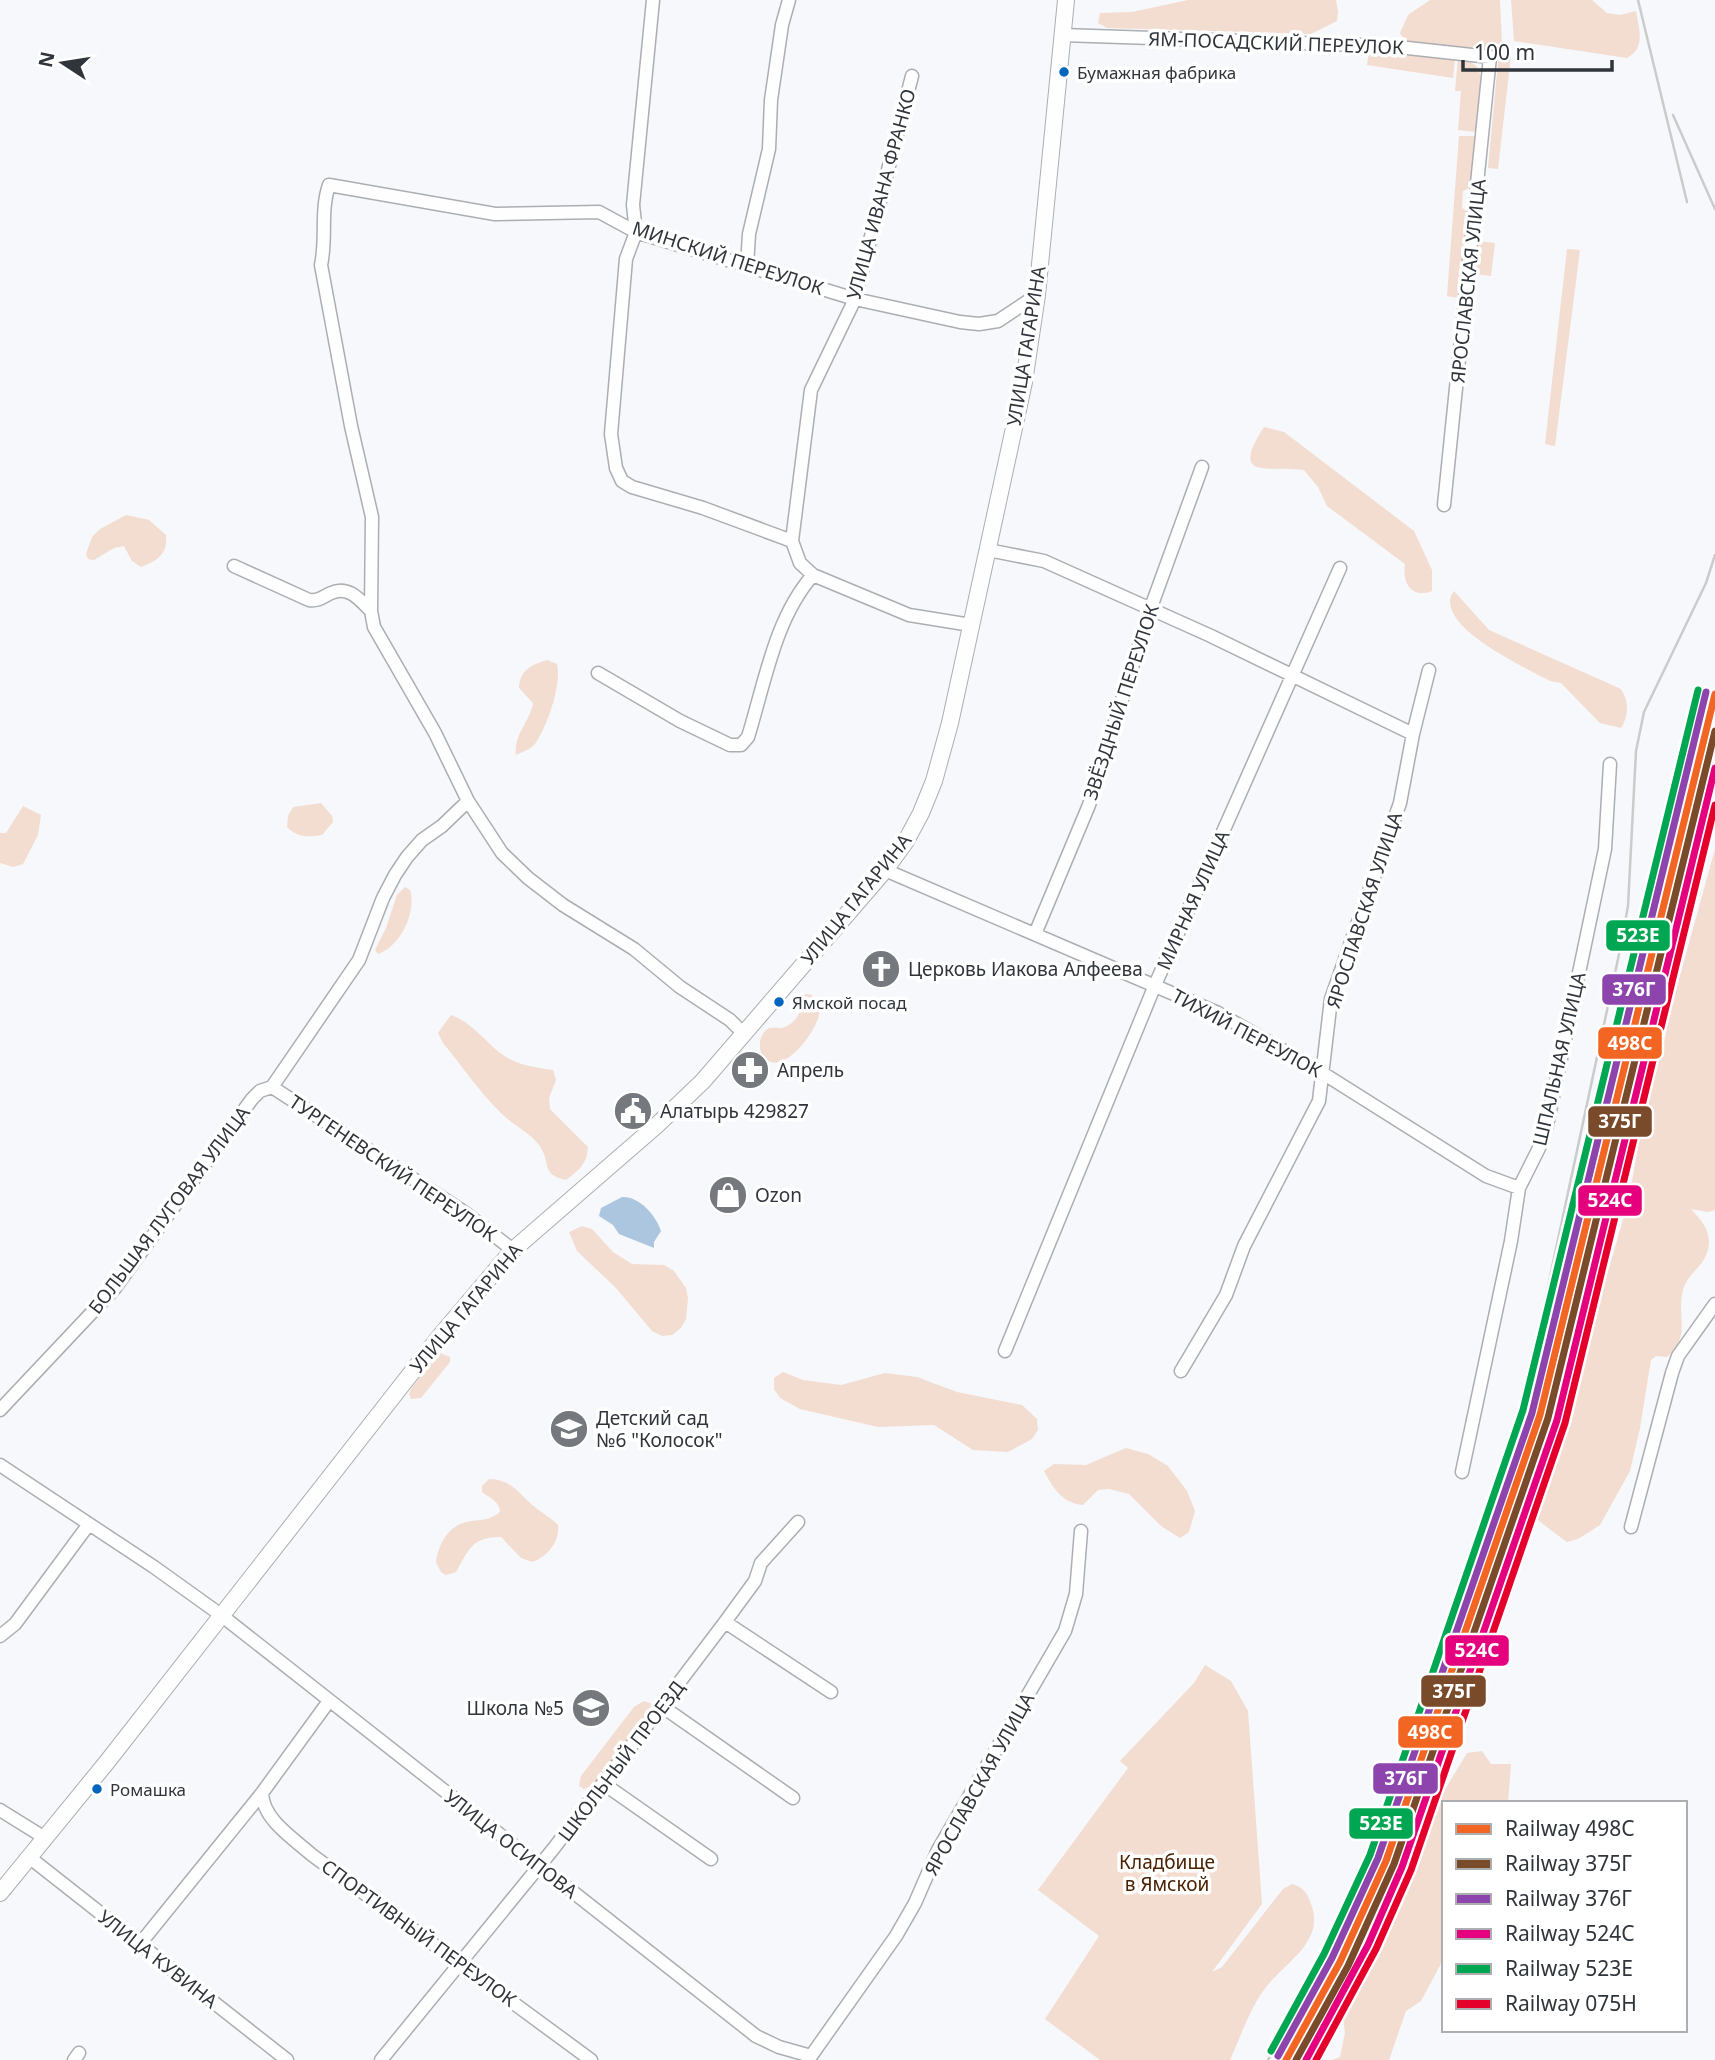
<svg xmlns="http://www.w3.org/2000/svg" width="1715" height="2060" font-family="'Noto Sans',sans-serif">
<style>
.green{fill:#f3dcd0}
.water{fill:#acc6df}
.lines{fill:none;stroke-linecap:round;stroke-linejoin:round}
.minor-casing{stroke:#abaeb2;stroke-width:15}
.secondary-casing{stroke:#abaeb2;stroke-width:18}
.minor{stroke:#fefefe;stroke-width:12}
.secondary{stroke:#fefefe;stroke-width:16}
.rail{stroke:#cbcbcc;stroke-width:2.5}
.rail-1-casing{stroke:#fff;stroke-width:12}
.rail-2-casing{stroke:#fff;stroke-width:12}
.rail-3-casing{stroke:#fff;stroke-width:12}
.rail-4-casing{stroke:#fff;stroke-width:12}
.rail-5-casing{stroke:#fff;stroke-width:12}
.rail-6-casing{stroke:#fff;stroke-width:12}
.rail-1{stroke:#f26522;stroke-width:7}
.rail-2{stroke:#7a4b2a;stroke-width:7}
.rail-3{stroke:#8e44ad;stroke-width:7}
.rail-4{stroke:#e5007d;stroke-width:7}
.rail-5{stroke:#00a651;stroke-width:7}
.rail-6{stroke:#e4002b;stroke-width:7}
.bus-dot{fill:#0065bd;stroke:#fff;stroke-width:2.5}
.labels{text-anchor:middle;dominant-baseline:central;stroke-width:7;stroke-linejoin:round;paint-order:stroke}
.bus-label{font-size:17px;fill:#2f353b;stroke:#fff;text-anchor:start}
.street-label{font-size:19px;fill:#2f353b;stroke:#fff}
.poi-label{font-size:19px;fill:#2f353b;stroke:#fff;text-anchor:start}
.park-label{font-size:19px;fill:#492001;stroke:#fff}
.line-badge{stroke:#fff;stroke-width:2.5}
.badge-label{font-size:19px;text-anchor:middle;font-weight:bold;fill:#fff}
</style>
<rect width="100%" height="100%" fill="#f6f8fb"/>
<path class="green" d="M1188,0H1336L1338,11L1337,21L1311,34L1107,28L1098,23L1100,13L1132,12Z
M1430,0H1500L1502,43L1492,54L1406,44L1400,33L1408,15Z
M1511,0H1592L1607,13L1620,15L1636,11C1639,29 1646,48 1627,58L1514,41Z
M1369,51L1455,59L1453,78L1367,65Z
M1511,55L1498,169L1488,168L1498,62Z
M1458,59C1464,60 1470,61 1475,65C1487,75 1478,116 1477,132L1458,130L1461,91H1455Z
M1459,136H1476L1471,187L1463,191L1462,208L1470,214L1463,299L1447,296Z
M1477,241L1495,243L1491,276L1473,274Z
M1567,249L1580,250L1555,446L1545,444Z
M1264,427L1284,432L1414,531L1432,570V591C1411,599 1402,582 1405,564L1327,506L1318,487L1304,470C1268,465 1229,481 1264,427Z
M126,515L149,520L166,535C168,554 157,561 141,567L132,561L124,546L114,548L94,560L88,559L86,554L92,537L100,529Z
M1454,591L1489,630L1621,689C1629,702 1629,715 1621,728L1600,723L1561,683L1550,681C1526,668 1449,633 1450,601C1450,597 1452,594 1454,591Z
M547,660L557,664C562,684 547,727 535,744C531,749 522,752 516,755C513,735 530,722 533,703L519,688C520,670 531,665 547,660Z
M321,803L332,816L333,822L322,835C307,837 298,838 287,827L288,816L293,807Z
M23,806L41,815L38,835L23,864L13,867L0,863V833H6Z
M1715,849V1210L1708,1212L1691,1209C1700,1219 1709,1228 1709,1242C1708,1266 1689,1270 1683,1290C1676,1316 1692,1336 1667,1357L1656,1356L1651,1360L1640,1428L1630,1471L1600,1525L1578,1539L1567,1542C1533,1517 1505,1501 1539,1460C1544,1455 1552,1451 1555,1445C1561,1436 1563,1424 1567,1414L1629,1199L1647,1095Z
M405,887L410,890C417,912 400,947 378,954L375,950L386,928L397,895Z
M806,994L812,995C816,1001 820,1006 819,1014C817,1032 777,1085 761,1052C758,1044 761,1032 769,1028C774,1027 781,1029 785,1027C798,1022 803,1008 801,996Z
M451,1015C471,1022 484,1040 500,1053C516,1065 534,1067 553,1070L556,1080L549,1098L550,1109L588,1147C587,1164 579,1170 566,1180C539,1174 552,1162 539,1145C529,1132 513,1125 502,1114C480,1093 462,1066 443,1043L438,1033Z
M582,1226L592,1229L613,1252L632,1264L664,1265L674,1271L686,1288L688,1298L686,1319L681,1328L672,1335L662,1336L652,1331L616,1288L577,1251L569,1232Z
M440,1353L450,1357V1362L421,1398L411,1399L409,1394L411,1389L435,1356Z
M783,1372L803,1380L841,1385L885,1373L917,1377L957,1392L1022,1405L1037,1419L1038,1430L1032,1439L1008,1452L973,1450L934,1425L878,1427L800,1409L780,1398L774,1389V1378Z
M1126,1448L1148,1454L1168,1466L1187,1491L1195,1511L1189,1532L1180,1538L1161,1526L1129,1494L1109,1489L1098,1490L1083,1505C1062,1503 1053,1488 1044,1471L1054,1464L1086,1465Z
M489,1479C514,1480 518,1494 536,1508C544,1514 551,1518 558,1525C560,1542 547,1557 532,1562L521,1558L501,1537C472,1537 469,1549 456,1572L446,1575L441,1572L436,1562C439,1545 446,1529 463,1523C478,1518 486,1523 500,1512C500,1502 490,1498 482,1492V1486Z
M1205,1665L1231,1681L1248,1711L1262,1904L1212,1972L1222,1967L1283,1889L1292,1884C1305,1888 1308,1894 1312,1907C1324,1944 1282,1964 1263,1991C1249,2011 1240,2038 1230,2060H1100L1045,2019L1099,1936L1038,1890L1128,1768L1120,1761L1194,1683Z
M644,1701L653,1704L651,1714L593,1785L584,1789L579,1786L581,1776L634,1707Z
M1482,1751L1491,1764H1511L1508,1803H1444V1958L1421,2001L1406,2011L1389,2060H1332L1340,2057L1345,2033L1341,2002L1355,1981L1432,1811L1467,1753Z"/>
<path class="water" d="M622,1197C639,1196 656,1215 661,1231L654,1242V1248L619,1234L613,1225L599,1216L601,1208Z"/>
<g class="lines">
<g class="minor-casing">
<path id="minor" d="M653,0L633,205L636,232L626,259L611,434L616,468L622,481L632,487L703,508L792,541
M1062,35L1389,46L1490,57L1444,505
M747,266L749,234L769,149L771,100L782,25L789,0
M988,550L1044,561L1211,636L1413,734
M234,566L309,600C320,601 322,597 331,593C349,585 360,600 371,611
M813,575L909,615L971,625
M598,673L680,721L730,745H741L748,737C765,682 775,618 813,575L800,563L792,541L811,390L855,299L912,76
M885,870L1218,1013L1321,1072L1486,1176L1519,1188
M1035,934L1089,805L1150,610L1202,467
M743,1033L730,1020L680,987L634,949L563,905L528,878L502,853L468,801L435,733L374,627L371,611L372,517L351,426L321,265C327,238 320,211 329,185L495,214L599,212L636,232L855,299L960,322L979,324L998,321L1037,295
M272,1087L464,1212L513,1250
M1005,1351L1155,985L1340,568
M1181,1371L1226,1295L1244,1246L1319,1101L1331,999L1400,803L1413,734L1429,670
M0,1410L115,1288L252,1099L260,1091L272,1087L359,960L383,898L395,875L407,857L422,840L442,826L468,801
M0,1465L154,1567L221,1615L756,2036L779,2047L811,2056L896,1936L915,1903L938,1850L1065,1631L1076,1594L1081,1531
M1462,1472L1511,1241L1519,1188L1541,1144L1547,1125L1605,849L1610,764
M1631,1527L1672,1373L1678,1356L1715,1304
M725,1622L831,1692
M0,1636L15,1624L89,1524
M663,1707L793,1798
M604,1784L711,1859
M262,1793C263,1820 293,1838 312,1855L591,2060
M0,1810L45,1838
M29,1857L287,2060
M139,1945L262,1793L329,1701
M74,2060L79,2053
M381,2060L554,1848L725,1622L755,1581L761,1563L798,1522"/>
</g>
<g class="secondary-casing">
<path id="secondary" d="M0,1893L107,1762L441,1335L513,1250L657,1125L703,1081L885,870L906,841L921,813L934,781L950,723L1024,382L1037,295L1066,0"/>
</g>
<use href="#minor" class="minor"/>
<use href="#secondary" class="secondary"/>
<path class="rail" d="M1638,0L1687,202
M1673,115L1715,209
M1268,2060L1338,1931L1399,1779L1482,1542L1532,1361L1618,959L1628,906L1636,751L1644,712L1706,583L1715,555"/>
<g class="rail-1-casing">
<path id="rail-1" d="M1286,2060L1340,1962L1386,1861L1540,1415L1715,694"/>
</g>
<g class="rail-2-casing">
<path id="rail-2" d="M1296,2060L1348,1966L1394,1864L1548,1418L1715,731"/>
</g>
<g class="rail-3-casing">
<path id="rail-3" d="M1278,2056L1332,1958L1378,1858L1532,1413L1706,692"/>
</g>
<g class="rail-4-casing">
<path id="rail-4" d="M1306,2060L1368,1945L1402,1867L1557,1420L1715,768"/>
</g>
<g class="rail-5-casing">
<path id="rail-5" d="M1271,2051L1324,1954L1370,1855L1523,1410L1698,690"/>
</g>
<g class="rail-6-casing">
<path id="rail-6" d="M1316,2060L1376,1949L1411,1870L1565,1423L1715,805"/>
</g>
<use href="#rail-1" class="rail-1"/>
<use href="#rail-2" class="rail-2"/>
<use href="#rail-3" class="rail-3"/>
<use href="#rail-4" class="rail-4"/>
<use href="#rail-5" class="rail-5"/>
<use href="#rail-6" class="rail-6"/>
</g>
<defs>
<g id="church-disc" transform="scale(2.0125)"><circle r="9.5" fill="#75797e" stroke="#fff"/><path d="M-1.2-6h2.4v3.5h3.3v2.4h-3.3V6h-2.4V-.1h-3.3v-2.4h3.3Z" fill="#fff"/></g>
<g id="pharmacy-disc" transform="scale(2.0125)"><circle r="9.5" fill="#75797e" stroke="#fff"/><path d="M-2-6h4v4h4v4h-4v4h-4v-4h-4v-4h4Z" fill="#fff"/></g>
<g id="civic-disc" transform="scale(2.0125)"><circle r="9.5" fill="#75797e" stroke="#fff"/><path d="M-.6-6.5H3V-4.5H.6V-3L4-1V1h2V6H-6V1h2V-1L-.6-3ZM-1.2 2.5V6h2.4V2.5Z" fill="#fff"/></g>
<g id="shop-disc" transform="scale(2.0125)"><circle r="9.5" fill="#75797e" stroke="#fff"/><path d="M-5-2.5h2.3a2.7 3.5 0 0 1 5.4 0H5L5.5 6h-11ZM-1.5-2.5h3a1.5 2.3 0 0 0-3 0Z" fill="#fff"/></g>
<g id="school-disc" transform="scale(2.0125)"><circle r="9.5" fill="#75797e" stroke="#fff"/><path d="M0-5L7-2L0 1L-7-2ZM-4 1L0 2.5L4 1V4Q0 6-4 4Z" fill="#fff"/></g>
</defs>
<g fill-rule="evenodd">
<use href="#church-disc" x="881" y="969"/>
<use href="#pharmacy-disc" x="750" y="1070"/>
<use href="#civic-disc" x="633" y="1111"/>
<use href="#shop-disc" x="728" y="1195"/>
<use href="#school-disc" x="569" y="1429"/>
<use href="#school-disc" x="591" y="1708"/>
</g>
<g class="bus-dot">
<circle cx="1064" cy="72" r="6"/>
<circle cx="779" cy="1002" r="6"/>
<circle cx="97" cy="1789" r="6"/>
</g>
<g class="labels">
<g class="bus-label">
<text x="1077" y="72">Бумажная фабрика</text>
<text x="792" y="1002">Ямской посад</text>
<text x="110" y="1789">Ромашка</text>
</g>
<g class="street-label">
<text transform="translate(1276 43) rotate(2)">ЯМ-ПОСАДСКИЙ ПЕРЕУЛОК</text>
<text transform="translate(881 194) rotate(-75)">УЛИЦА ИВАНА ФРАНКО</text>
<text transform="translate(728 258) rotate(18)">МИНСКИЙ ПЕРЕУЛОК</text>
<text transform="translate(1468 281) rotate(-84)">ЯРОСЛАВСКАЯ УЛИЦА</text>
<text transform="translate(1026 346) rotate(-81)">УЛИЦА ГАГАРИНА</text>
<text transform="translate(1121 702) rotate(-72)">ЗВЁЗДНЫЙ ПЕРЕУЛОК</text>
<text transform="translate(856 899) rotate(-51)">УЛИЦА ГАГАРИНА</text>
<text transform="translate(1193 900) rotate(-66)">МИРНАЯ УЛИЦА</text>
<text transform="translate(1364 910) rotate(-72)">ЯРОСЛАВСКАЯ УЛИЦА</text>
<text transform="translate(1247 1033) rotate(28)">ТИХИЙ ПЕРЕУЛОК</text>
<text transform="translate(1559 1059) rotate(-77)">ШПАЛЬНАЯ УЛИЦА</text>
<text transform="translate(393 1168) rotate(34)">ТУРГЕНЕВСКИЙ ПЕРЕУЛОК</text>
<text transform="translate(169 1210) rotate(-53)">БОЛЬШАЯ ЛУГОВАЯ УЛИЦА</text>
<text transform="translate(466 1308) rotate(-50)">УЛИЦА ГАГАРИНА</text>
<text transform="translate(621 1761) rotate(-53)">ШКОЛЬНЫЙ ПРОЕЗД</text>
<text transform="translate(979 1784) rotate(-61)">ЯРОСЛАВСКАЯ УЛИЦА</text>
<text transform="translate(511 1844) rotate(38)">УЛИЦА ОСИПОВА</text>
<text transform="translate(419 1933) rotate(36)">СПОРТИВНЫЙ ПЕРЕУЛОК</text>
<text transform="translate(158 1959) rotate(38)">УЛИЦА КУВИНА</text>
</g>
<g class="poi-label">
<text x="908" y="969">Церковь Иакова Алфеева</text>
<text x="777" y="1070">Апрель</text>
<text x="660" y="1111">Алатырь 429827</text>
<text x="755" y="1195">Ozon</text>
<text x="596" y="1418">Детский сад<tspan x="596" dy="22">№6 "Колосок"</tspan></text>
<text x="564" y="1708" text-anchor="end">Школа №5</text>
</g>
<g class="park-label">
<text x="1167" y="1862">Кладбище<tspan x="1167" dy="22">в Ямской</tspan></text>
</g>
</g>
<g class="line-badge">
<rect x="1605" y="919" width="66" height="33" rx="7" fill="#00a651"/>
<rect x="1601" y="973" width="66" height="33" rx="7" fill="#8e44ad"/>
<rect x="1597" y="1026" width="66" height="34" rx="7" fill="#f26522"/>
<rect x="1587" y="1105" width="66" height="33" rx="7" fill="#7a4b2a"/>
<rect x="1577" y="1184" width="66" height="33" rx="7" fill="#e5007d"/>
<rect x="1444" y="1634" width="66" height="33" rx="7" fill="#e5007d"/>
<rect x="1420" y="1674" width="67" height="34" rx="7" fill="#7a4b2a"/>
<rect x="1397" y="1715" width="67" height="34" rx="7" fill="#f26522"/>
<rect x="1372" y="1762" width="67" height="33" rx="7" fill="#8e44ad"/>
<rect x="1348" y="1807" width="66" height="33" rx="7" fill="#00a651"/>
</g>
<g class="badge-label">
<text x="1638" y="942">523Е</text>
<text x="1634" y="996">376Г</text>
<text x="1630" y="1050">498С</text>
<text x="1620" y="1128">375Г</text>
<text x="1610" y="1207">524С</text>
<text x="1477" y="1657">524С</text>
<text x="1454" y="1698">375Г</text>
<text x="1430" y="1739">498С</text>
<text x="1406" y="1785">376Г</text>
<text x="1381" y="1830">523Е</text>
</g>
<rect x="1442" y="1801" width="245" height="231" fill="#ffffff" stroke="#acaeb1" stroke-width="2"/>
<rect x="1456" y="1824" width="35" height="10" fill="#f26522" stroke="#acaeb1" stroke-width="2"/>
<text x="1505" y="1836" font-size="21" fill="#2f353b">Railway 498С</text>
<rect x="1456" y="1859" width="35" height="10" fill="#7a4b2a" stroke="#acaeb1" stroke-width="2"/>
<text x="1505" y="1871" font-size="21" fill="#2f353b">Railway 375Г</text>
<rect x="1456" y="1894" width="35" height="10" fill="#8e44ad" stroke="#acaeb1" stroke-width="2"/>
<text x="1505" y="1906" font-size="21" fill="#2f353b">Railway 376Г</text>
<rect x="1456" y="1929" width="35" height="10" fill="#e5007d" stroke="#acaeb1" stroke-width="2"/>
<text x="1505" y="1941" font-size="21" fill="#2f353b">Railway 524С</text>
<rect x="1456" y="1964" width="35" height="10" fill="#00a651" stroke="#acaeb1" stroke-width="2"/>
<text x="1505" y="1976" font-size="21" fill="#2f353b">Railway 523Е</text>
<rect x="1456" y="1999" width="35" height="10" fill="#e4002b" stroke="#acaeb1" stroke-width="2"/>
<text x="1505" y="2011" font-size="21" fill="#2f353b">Railway 075Н</text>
<g transform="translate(63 63) rotate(282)" stroke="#ffffff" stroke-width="5" paint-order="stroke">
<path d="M0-5L12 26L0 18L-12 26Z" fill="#2f353b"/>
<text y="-10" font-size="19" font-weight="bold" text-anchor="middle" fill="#2f353b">N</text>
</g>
<path d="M1463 60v10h149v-10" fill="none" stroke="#2f353b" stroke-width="3.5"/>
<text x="1474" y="60" font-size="21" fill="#2f353b" stroke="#ffffff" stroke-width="5" paint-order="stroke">100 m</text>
</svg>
